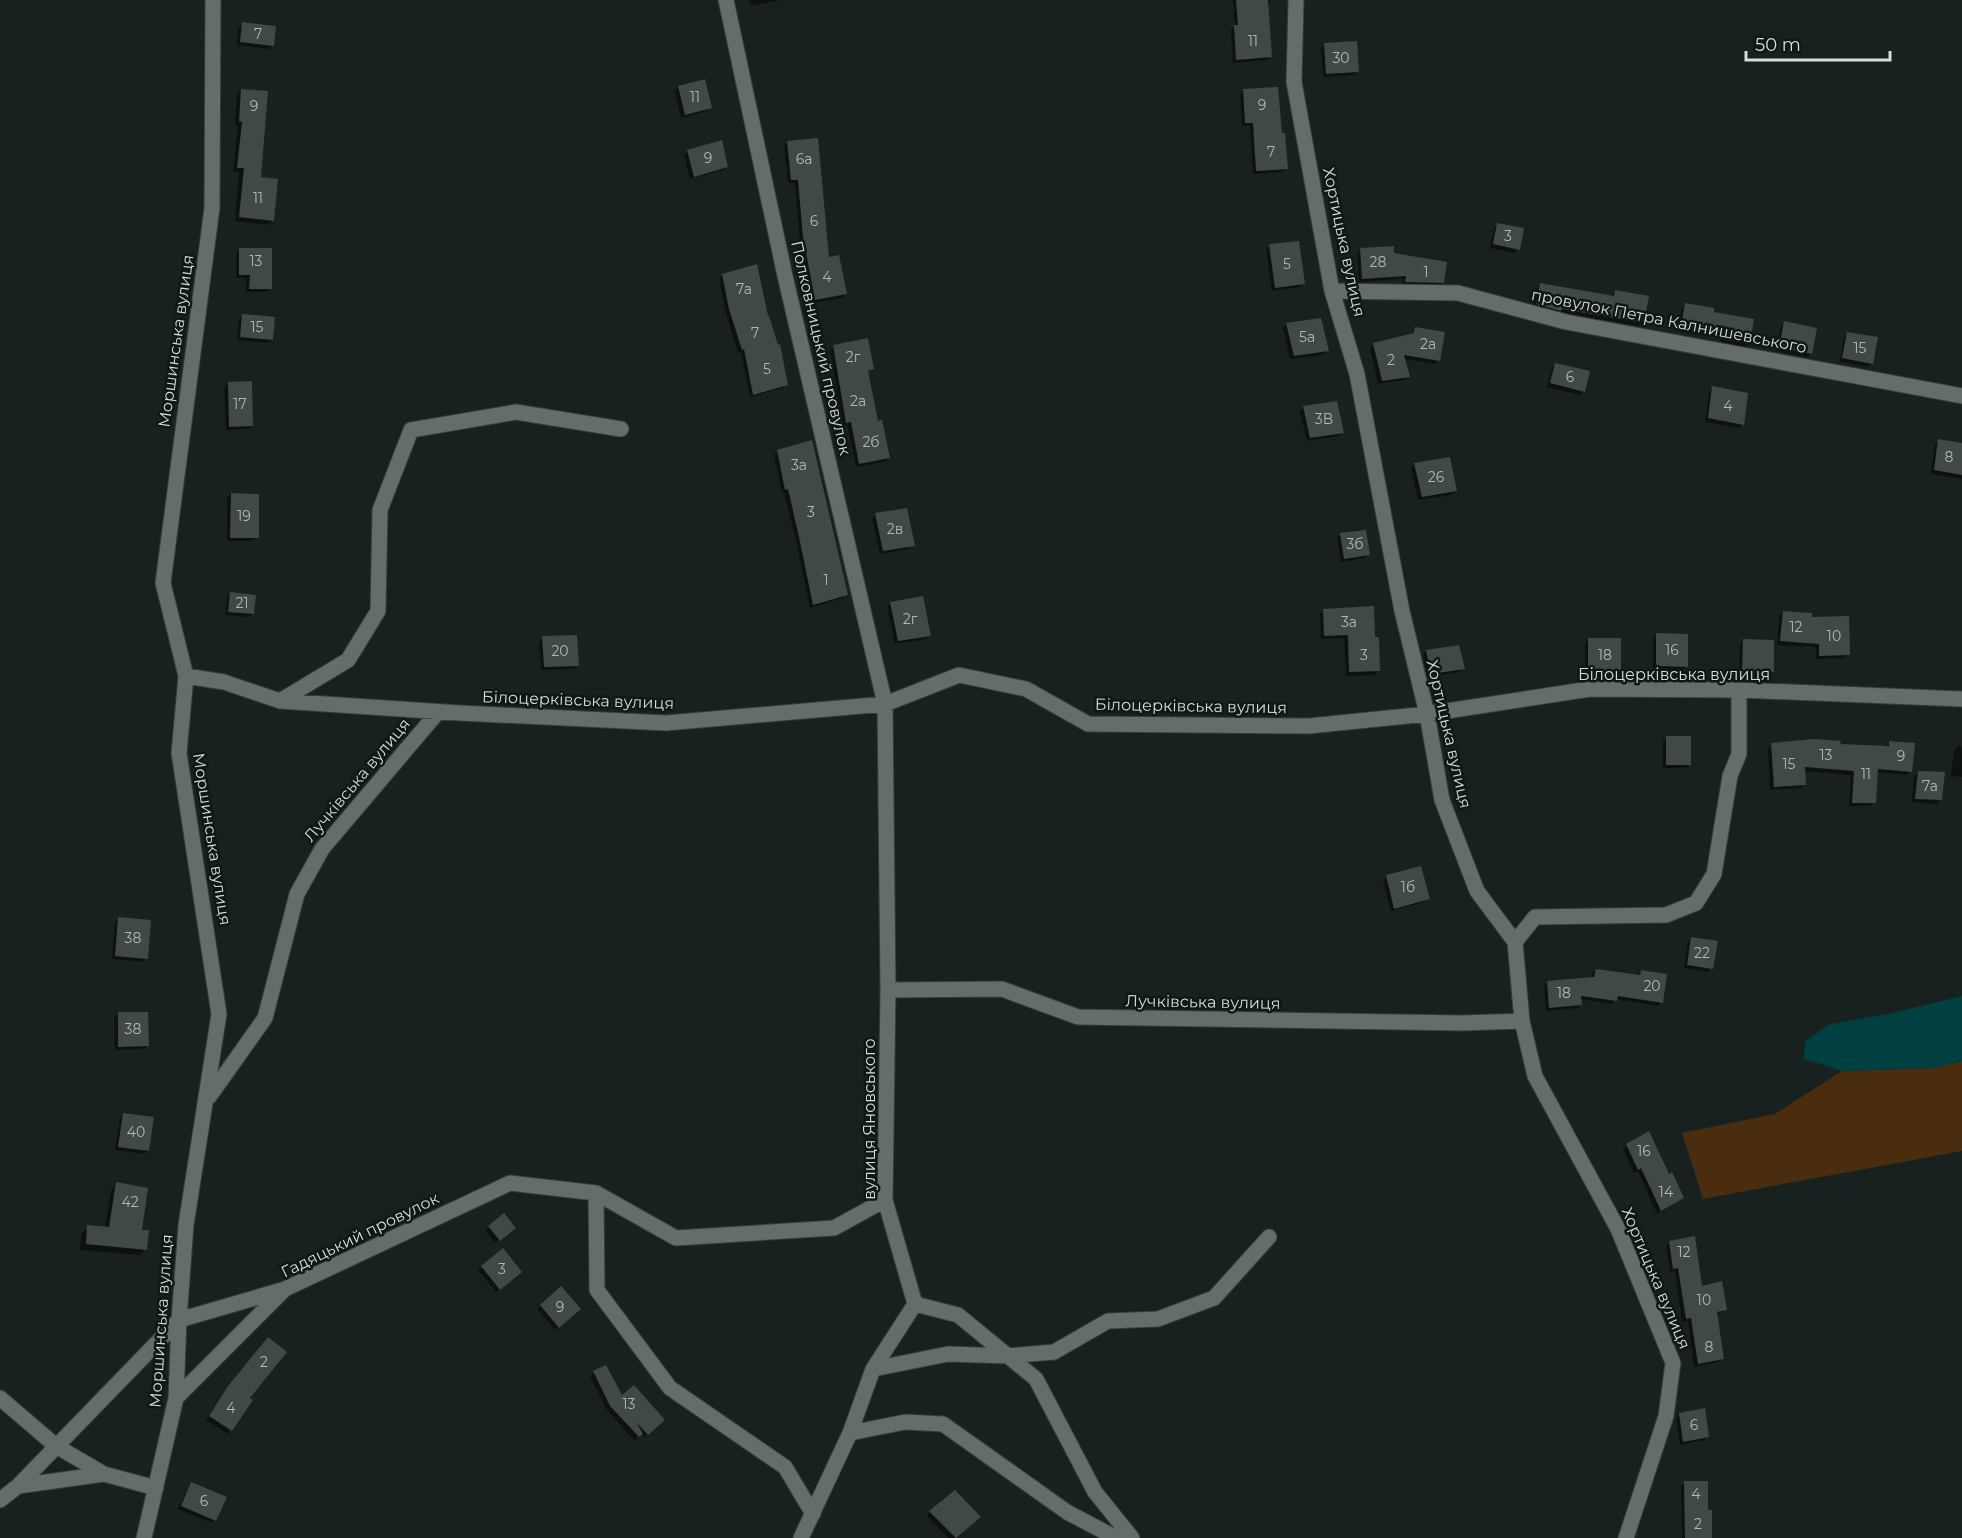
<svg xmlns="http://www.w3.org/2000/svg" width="1962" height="1538" font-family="Montserrat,sans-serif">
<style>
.green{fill:#492d0e}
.water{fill:#004040}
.shadow{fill:#0007}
.building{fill:#414848}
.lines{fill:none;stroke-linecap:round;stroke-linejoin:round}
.minor-casing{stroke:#373c3c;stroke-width:17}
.minor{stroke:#646c6c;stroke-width:15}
.labels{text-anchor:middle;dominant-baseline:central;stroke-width:5;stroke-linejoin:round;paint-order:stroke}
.number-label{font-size:14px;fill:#b2b7b7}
.street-label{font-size:16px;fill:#d7dcdc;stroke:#101717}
</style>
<rect width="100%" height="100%" fill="#192020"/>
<path class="green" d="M1962,1061V1151L1703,1199L1682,1133L1775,1114L1842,1071L1934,1068Z"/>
<path class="water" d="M1962,996V1061L1934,1068L1842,1071L1804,1059L1805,1041L1830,1024L1888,1014Z"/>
<path class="shadow" d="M749,0H781L751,6Z
M1233,0H1271L1266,5L1270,57L1267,60L1233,63L1231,30L1235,26Z
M242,24L273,45L269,49L237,45L238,28Z
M1325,45L1357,72L1354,75L1323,77L1321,49Z
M679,87L710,108L706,111L681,118L675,91Z
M241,90L259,178L273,220L268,225L235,221L239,172H233L238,126H235L237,95Z
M1243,91L1287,168L1283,172L1253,174L1250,126H1242L1240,94Z
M788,142L828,259L846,294L842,298L812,303L800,242L795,183H788L784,146Z
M688,151L727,166L723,170L690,179L684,155Z
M1497,224L1518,249L1515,253L1490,248L1494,228Z
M1270,246L1303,284L1300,287L1272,291L1266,249Z
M240,249L270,289L267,292H246V278H236V253Z
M1361,249L1443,282L1439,286H1402L1403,279L1359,282L1357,253Z
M723,275L766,318L786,384L783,388L750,397L741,352L738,353L726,313L719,279Z
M1540,285L1612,297L1616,291L1643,322L1639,326L1558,312L1556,314L1533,307L1536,289Z
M1686,304L1712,313L1748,343L1745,347L1720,342L1721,338L1678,330L1682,308Z
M242,316L272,340L268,343L237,340L239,319Z
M1785,323L1811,354L1807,357L1776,351L1781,326Z
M1287,324L1327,351L1323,355L1290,359L1283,328Z
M1416,329L1439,360L1435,364L1404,359L1408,376L1404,380L1378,384L1370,348L1374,345L1412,335Z
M1848,333L1872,363L1868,367L1840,362L1844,337Z
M834,347L872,369L866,373L877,423L889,458L885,462L856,467L847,425L843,426L830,350Z
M1555,364L1584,391L1580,395L1547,387L1552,368Z
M228,383L252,426L248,429L226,430L224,387Z
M1713,388L1742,424L1739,428L1705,422L1709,392Z
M1304,407L1342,432L1339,436L1307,441L1300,411Z
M1939,440L1962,445V479L1931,474L1935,444Z
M778,451L846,594L843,598L810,608L796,541L784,492L782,493L774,455Z
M1415,464L1456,491L1452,495L1418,500L1411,468Z
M231,494L257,537L253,541H227V498Z
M876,514L913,545L909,549L880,554L872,518Z
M1341,535L1368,555L1365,558L1341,562L1337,538Z
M230,594L253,614L249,617L225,615L227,597Z
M891,603L929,635L926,639L895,644L887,607Z
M1324,610L1374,639L1379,671L1375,675L1346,676L1344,638L1321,639L1320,614Z
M1783,612L1848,654L1845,658L1816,659V647L1777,645L1779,616Z
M1657,635L1686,666L1683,670L1653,669V638Z
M542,638L578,665L574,669L541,670L539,642Z
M1589,639L1619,671L1616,675L1585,674V643Z
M1744,641L1772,671L1768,675H1739L1740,645Z
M1458,646L1463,668L1459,672L1428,677L1423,655L1426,651Z
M1667,738L1689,764L1686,768H1663V741Z
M1890,742L1911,771L1907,775L1876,772L1874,802L1870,806H1849L1851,775L1804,771L1805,784L1801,788L1770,790L1768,748L1772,744L1886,746Z
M1958,746L1962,747V777L1951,776L1954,750Z
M1918,773L1940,800L1937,804L1912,802L1914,776Z
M1387,877L1428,899L1424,902L1391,911L1383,881Z
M118,919L146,958L143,962L112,959L115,922Z
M1692,938L1711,968L1708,972L1684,968L1688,942Z
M1596,970L1638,975L1641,971L1662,1002L1658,1006L1616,999L1612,1004L1580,999V1005L1577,1008L1546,1011L1544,986L1548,982L1592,978V974Z
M118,1014L147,1046L143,1049L115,1050L114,1018Z
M123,1115L148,1151L144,1154L115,1150L120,1119Z
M1627,1145L1682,1198L1678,1201L1657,1214L1638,1171L1634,1173L1623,1149Z
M117,1184L146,1249L140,1255L80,1250L82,1233L88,1227L105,1228L111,1190Z
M504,1215L510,1231L495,1243L485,1231Z
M1670,1242L1701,1288L1725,1309L1721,1313L1716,1314L1722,1358L1718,1362L1694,1367L1688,1321L1682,1322L1675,1271L1670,1272L1666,1246Z
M482,1267L517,1275L496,1292L478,1270Z
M561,1288L575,1313L555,1330L537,1309Z
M605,1367L622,1398L663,1420L644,1437L641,1434L634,1440L607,1410L590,1376Z
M225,1391L248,1398L228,1434L206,1420Z
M1679,1415L1707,1436L1704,1440L1680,1445L1676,1418Z
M1685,1483L1706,1512L1710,1538H1682L1681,1486Z
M191,1484L215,1520L212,1523L178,1509L188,1488Z
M930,1512L975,1521L955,1538H948L927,1516Z"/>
<path class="building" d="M1236,0H1268L1272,57L1236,60L1234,25H1238Z
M242,22L276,26L274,46L240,42Z
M1357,41L1359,72L1326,74L1324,43Z
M705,79L712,108L685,115L678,86Z
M1278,87L1282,133H1285L1288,169L1256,171L1253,123H1245L1243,89Z
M241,89L268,91L261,177L278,179L274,221L239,217L244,168H237L242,122L239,121Z
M818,138L829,257L839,255L847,294L815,300L803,237L798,180H791L787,141Z
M722,140L728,167L694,177L687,150Z
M1497,223L1524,228L1520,250L1493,244Z
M1299,241L1305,284L1275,288L1269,244Z
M1394,246V253L1447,262L1444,283L1405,282L1406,276L1362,279L1360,248Z
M239,248H272V289H249L250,275H239Z
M757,264L768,316H769L778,345L780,344L788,385L753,395L744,349L742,350L729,309L722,274Z
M1540,283L1614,296L1615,290L1649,296L1644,323L1562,309L1561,311L1536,304Z
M1685,303L1714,308V312L1754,319L1750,344L1723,339V335L1681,327Z
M242,314L275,317L273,340L240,337Z
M1321,318L1329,351L1294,356L1286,323Z
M1784,321L1817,328L1812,354L1779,348Z
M1415,327L1445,332L1440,361L1404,355L1410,377L1382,381L1373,343L1414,333Z
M1847,332L1878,337L1873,364L1842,358Z
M868,338L874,369L868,371L878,421L882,420L890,458L859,464L851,422L846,423L833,345Z
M1555,363L1590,371L1585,392L1550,383Z
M252,381L253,426L229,427L228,382Z
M1712,386L1748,393L1744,425L1708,418Z
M1337,401L1344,433L1310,438L1303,406Z
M1938,439L1962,443V475L1934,470Z
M812,440L848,595L813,605L799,537L788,489L785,490L777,450Z
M1450,457L1457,491L1422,497L1414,463Z
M231,493L259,494V538H230Z
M907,508L915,546L883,551L875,513Z
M1366,530L1370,555L1344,559L1340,533Z
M230,592L256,595L254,614L228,612Z
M923,596L931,636L898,641L890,602Z
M1374,606L1375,637H1379L1380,671L1349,672L1348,635L1324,636L1323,609Z
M1783,611L1812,613V617L1849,616L1850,655L1819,656V644L1780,641Z
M1656,633L1688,634V667L1656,666Z
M577,635L579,666L544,667L542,636Z
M1588,638H1621V672L1588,671Z
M1743,639L1774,640V672L1742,671Z
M1459,645L1465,669L1431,674L1426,650Z
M1666,736H1691V765H1666Z
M1814,739L1841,741L1840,744L1889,746V741L1915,743L1912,772L1878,769L1876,803H1852L1854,771L1805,767L1806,785L1774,787L1771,743Z
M1918,771L1945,772L1942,800L1915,799Z
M1421,866L1430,899L1394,909L1386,875Z
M118,917L151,920L148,959L115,956Z
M1691,937L1718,941L1713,969L1687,965Z
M1596,969L1640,975L1641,970L1667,974L1663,1003L1618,996L1617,1001L1581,996L1582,1005L1549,1008L1547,981L1594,977Z
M118,1012H148L149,1046L118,1047Z
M123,1113L154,1117L149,1151L118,1147Z
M1649,1131L1669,1174L1672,1172L1684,1198L1661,1211L1641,1168L1638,1170L1626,1144Z
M116,1182L148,1188L142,1230H149L147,1250L86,1244L87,1225L109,1227Z
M504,1213L516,1228L500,1241L488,1226Z
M1695,1236L1702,1286L1722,1281L1727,1310L1717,1312L1724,1359L1698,1364L1691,1318L1686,1319L1678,1268L1673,1269L1669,1241Z
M503,1248L522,1272L500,1290L481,1266Z
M561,1286L581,1309L559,1328L540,1305Z
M268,1337L287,1352L250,1398L253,1400L232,1431L209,1416L228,1386Z
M606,1365L622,1395L634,1385L665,1420L648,1435L637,1423L643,1434L639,1437L610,1406L593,1371Z
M1705,1408L1709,1437L1683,1442L1679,1413Z
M1684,1481H1708V1510H1712V1538H1685Z
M191,1482L227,1497L216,1521L181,1506Z
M955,1490L981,1517L956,1538L929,1511Z"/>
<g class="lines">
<g class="minor-casing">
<path id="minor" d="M726,0L785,276L885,704L888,990L885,1200L915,1304L873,1369L850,1433L801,1538
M1296,0L1294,82L1332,291L1357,374L1402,611L1427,714L1442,800L1477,891L1515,942L1522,1021L1535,1076L1618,1229L1673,1363L1666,1416L1626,1538
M1332,291L1458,293L1566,322L1962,396
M186,676L224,682L280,701L460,713L666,723L885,704L959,675L1026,689L1088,724L1309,726L1427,714L1590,689L1739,690L1962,699
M280,701L348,660L378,611L380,510L411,430L516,412L621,429
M1515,942L1535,917L1666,915L1696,903L1714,874L1730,776L1739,754V690
M888,990L1002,989L1078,1017L1462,1023L1522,1021
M209,1097L265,1018L297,894L322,849L438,712
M596,1193L597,1290L670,1388L785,1467L813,1514
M915,1304L958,1315L1036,1379L1095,1492L1132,1538
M873,1369L948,1354L1008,1356L1054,1352L1108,1321L1158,1319L1214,1298L1269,1237
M0,1398L56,1446L104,1474
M176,1398L285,1289L510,1183L596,1193L676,1238L834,1228L885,1200
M850,1433L905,1422L943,1424L1067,1512L1116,1538
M18,1486L179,1320L282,1290
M0,1500L18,1486L104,1474L156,1488
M144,1538L176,1398L179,1320L186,1225L219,1014L179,753L186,676L163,583L212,208L213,0"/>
</g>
<use href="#minor" class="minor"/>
</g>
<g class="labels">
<g class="number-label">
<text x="258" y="34">7</text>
<text x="1253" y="41">11</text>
<text x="1341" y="58">30</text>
<text x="695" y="97">11</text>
<text x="1262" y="105">9</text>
<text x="254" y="106">9</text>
<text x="1271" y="152">7</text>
<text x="708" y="158">9</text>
<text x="804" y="159">6а</text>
<text x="258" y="198">11</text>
<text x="814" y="221">6</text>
<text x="1508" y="236">3</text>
<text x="256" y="261">13</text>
<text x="1378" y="262">28</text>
<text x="1287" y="264">5</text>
<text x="1426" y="272">1</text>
<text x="827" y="277">4</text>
<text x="744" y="289">7а</text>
<text x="257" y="327">15</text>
<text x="755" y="333">7</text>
<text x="1307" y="337">5а</text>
<text x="1428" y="344">2а</text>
<text x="1860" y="348">15</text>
<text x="853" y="357">2г</text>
<text x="1391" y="360">2</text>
<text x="767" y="369">5</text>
<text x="1570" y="377">6</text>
<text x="858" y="401">2а</text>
<text x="240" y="404">17</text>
<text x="1728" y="406">4</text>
<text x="1324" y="419">3В</text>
<text x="871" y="442">2б</text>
<text x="1949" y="457">8</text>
<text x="799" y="465">3а</text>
<text x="1436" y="477">26</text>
<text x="811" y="512">3</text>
<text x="244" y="516">19</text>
<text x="895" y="529">2в</text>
<text x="1355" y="544">3б</text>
<text x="826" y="580">1</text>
<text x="242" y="603">21</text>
<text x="910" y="619">2г</text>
<text x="1349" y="622">3а</text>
<text x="1796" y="627">12</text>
<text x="1834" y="636">10</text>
<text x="1672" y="650">16</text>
<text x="560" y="651">20</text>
<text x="1364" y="655">3</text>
<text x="1605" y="655">18</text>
<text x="1826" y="755">13</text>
<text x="1901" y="756">9</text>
<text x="1789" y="764">15</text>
<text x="1866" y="774">11</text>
<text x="1930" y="786">7а</text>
<text x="1408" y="887">1б</text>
<text x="133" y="938">38</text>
<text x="1702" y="953">22</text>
<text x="1652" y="986">20</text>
<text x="1564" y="993">18</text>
<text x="133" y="1029">38</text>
<text x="136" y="1132">40</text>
<text x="1644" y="1151">16</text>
<text x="1666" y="1192">14</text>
<text x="130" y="1202">42</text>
<text x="1684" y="1252">12</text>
<text x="502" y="1269">3</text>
<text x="1704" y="1300">10</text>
<text x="560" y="1307">9</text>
<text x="1709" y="1347">8</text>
<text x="264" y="1362">2</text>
<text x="629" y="1404">13</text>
<text x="231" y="1408">4</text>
<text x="1694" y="1425">6</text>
<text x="1696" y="1494">4</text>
<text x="204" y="1501">6</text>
<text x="1698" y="1524">2</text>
</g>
<g class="street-label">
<text transform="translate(1344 242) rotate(78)">Хортицька вулиця</text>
<text transform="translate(1669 321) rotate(11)">провулок Петра Калнишевського</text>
<text transform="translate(176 341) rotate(-82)">Моршинська вулиця</text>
<text transform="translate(821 348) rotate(77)">Полковницький провулок</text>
<text x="1674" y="674">Білоцерківська вулиця</text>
<text transform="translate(578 700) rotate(2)">Білоцерківська вулиця</text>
<text transform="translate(1191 706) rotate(1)">Білоцерківська вулиця</text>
<text transform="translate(1449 734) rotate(77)">Хортицька вулиця</text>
<text transform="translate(357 780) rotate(-50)">Лучківська вулиця</text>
<text transform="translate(212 839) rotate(81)">Моршинська вулиця</text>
<text transform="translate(1203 1002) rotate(1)">Лучківська вулиця</text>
<text transform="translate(869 1119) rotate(-90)">вулиця Яновського</text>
<text transform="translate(360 1235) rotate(-26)">Гадяцький провулок</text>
<text transform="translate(1656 1278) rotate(67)">Хортицька вулиця</text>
<text transform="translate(161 1321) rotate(-86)">Моршинська вулиця</text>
</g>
</g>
<path d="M1746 51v9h144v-9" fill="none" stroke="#d7dcdc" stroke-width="3"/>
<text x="1755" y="51" font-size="18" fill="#d7dcdc" stroke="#101717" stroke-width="4.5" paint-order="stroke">50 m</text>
</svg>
